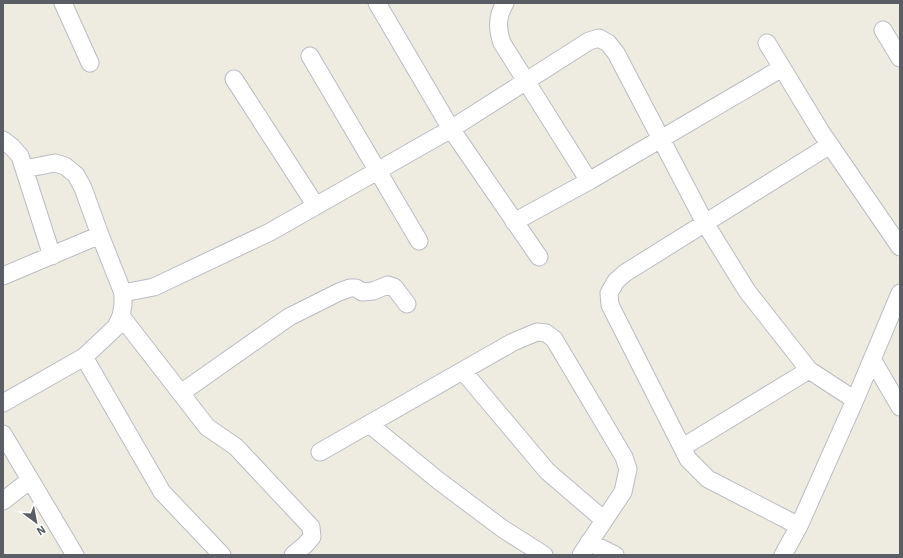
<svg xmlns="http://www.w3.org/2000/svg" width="903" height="558" font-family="'IBM Plex Sans',sans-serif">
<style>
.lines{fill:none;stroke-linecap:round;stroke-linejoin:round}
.minor-casing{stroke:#b9bcc2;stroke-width:19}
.minor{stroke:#fff;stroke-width:17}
</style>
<rect width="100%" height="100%" fill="#eeece1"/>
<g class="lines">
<g class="minor-casing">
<path id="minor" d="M63,3L90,63
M377,3L451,129L539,257
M505,3C497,16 497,28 502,43L589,181
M883,30L900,58
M767,43L821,132L900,247
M310,56L419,241
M234,79L316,206
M3,140L12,147L20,156L52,256
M514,222L589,181L782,68
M3,276L100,235
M123,293L154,287L270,232L451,129L589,41L599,38L608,43L616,53L705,223L747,291L809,370L855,400
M121,316L207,427L236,447L311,527L312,537L305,545L293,555
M84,357L162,492L222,555
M872,359L900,407
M463,371L547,471L604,520
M181,393L289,317L339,292L350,288H356L362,292L373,291L388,285L394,287L407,304
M3,403L84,357L116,327L121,316L123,305V293L100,235L83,188L76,175L65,166L55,163L24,169
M369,424L439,481L503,529L544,555
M3,434L75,555
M683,447L809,370
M320,452L513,342L537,332L546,333L554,339L624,457L628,469L623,492L581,555
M3,501L30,480
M799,526L708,479L688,459L610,305L609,293L616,281L625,273L830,145
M589,542L615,555
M783,555L799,526L855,400L900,293"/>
</g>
<use href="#minor" class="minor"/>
</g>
<rect width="903" height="558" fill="none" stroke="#5a5e64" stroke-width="8"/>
<g transform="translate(36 522) rotate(148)" stroke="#ffffff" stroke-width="3" paint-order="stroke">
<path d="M0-3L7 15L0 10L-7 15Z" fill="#5a5e64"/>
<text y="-6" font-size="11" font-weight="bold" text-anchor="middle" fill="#5a5e64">N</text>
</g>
</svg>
